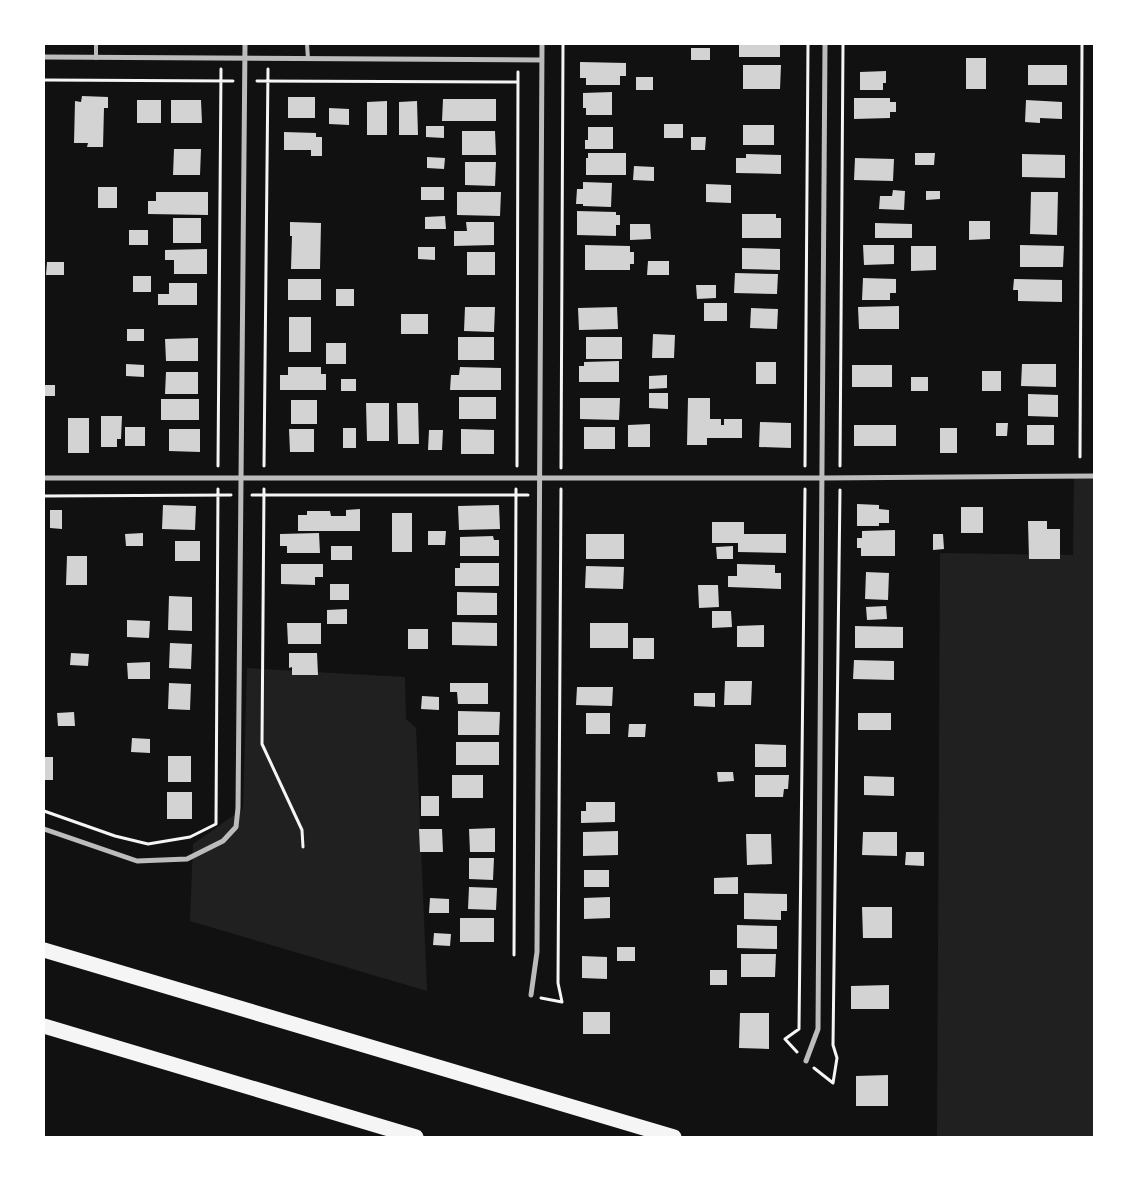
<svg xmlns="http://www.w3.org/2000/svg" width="1138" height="1181" font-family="Ubuntu,sans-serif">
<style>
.green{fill:#202020}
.building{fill:#d3d3d3}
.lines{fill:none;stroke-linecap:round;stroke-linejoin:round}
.path{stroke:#f5f5f5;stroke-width:3}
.service{stroke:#bcbcbc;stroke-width:4}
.minor{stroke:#bcbcbc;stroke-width:5}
.motorway{stroke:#f5f5f5;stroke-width:15}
</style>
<rect width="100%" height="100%" fill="#111"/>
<path class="green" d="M1074,476H1094V1137H937L940,553L1073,555Z
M247,668L405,677L406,719L416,728L427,991L190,921L193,844L243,809Z"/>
<path class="building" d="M739,44H780V57H739Z
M691,48H710V60H691Z
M966,58H986V89H966Z
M580,62L626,63V76H620V85H586V78H580Z
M743,65H781L780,89H743Z
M1028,65H1067V85H1028Z
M886,71V83H883V90H860V72Z
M636,77H653V90H636Z
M612,92V115H586V108H583V93Z
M82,96L108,97V108H104L103,147H87L88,143H74L75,101L81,102Z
M288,97H315V118H288Z
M854,98H890V102H896V112H890V118L854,119Z
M443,99H496V121H442Z
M137,100H161V123H137Z
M171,100H201L202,123H171Z
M1026,100L1062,102V119L1040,118V123L1025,122Z
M387,101V135H367V102Z
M417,101L418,135H399V102Z
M329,108L349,109V125L329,124Z
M664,124H683V138H664Z
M743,125H774V145H743Z
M426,126H444V138L426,137Z
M588,127H613V149H585V140H588Z
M462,131H495L496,155H462Z
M284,132L316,133V137H322V156H311V150H284Z
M691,137H706L705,150H691Z
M174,149H201L200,175H173Z
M588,153H626V175H586V158H588Z
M915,153H935L934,165H915Z
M746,154L781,155V174L736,173V158H746Z
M1022,154L1065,155V178L1022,177Z
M427,157L445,158L444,169L427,168Z
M855,158L894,159L893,181L854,180Z
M465,162H496L495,186L465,185Z
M634,166L654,167V181L633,180Z
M583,182L612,183L611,207L583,206V204H576L577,189H583Z
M706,184L731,185V203L706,202Z
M98,187H117V208H98Z
M421,187H444V200H421Z
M893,190L905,191L904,210L879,209L880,196H892Z
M926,191H940V199L926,200Z
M156,192H208V215L148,214V201H156Z
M457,192H501L500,216L457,215Z
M1031,192H1058L1057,235L1030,234Z
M577,211L616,212V215H620V225H616V236L577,235Z
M742,214H776V218H781V238H742Z
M445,216L446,229H425V217Z
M173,218H201V243H173Z
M969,221H990V239L969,240Z
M290,222L321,223L320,269H291L292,236H290Z
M466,222H494V245L454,246V231H467Z
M875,223L912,224V238H875Z
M630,224H650L651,239L630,240Z
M129,230H148V245H129Z
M585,245L630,246V252H634V264H630V270H585Z
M863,245H894V264L864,265Z
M1020,245L1064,246L1063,267H1020Z
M911,246H936V270L911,271Z
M418,247H435V260L418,259Z
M742,248L780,249V270L742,269Z
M207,249V274H174V260H165V250Z
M467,252H495V275H467Z
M648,261H669V275H647Z
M47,262H64V275H46Z
M735,273L778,274L777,294L734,293Z
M133,276H151V292H133Z
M863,278L896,279V293H890V300H862Z
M288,279H321V300H288Z
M1014,279L1062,280V302L1018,301V290H1013Z
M169,283H197V305H158V294H169Z
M696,285H716V298L697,299Z
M336,289H354V306H336Z
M704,303H727V321H704Z
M899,306V329H859L858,307Z
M465,307H495L494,332L464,331Z
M617,307L618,329L579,330L578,308Z
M751,308L778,309L777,329L750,328Z
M401,314H428V334H401Z
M289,317H311V352H289Z
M127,329H144V341H127Z
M653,334L675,335L674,358H652Z
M458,337H494V360H458Z
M586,337H622V359H586Z
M198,338V361H166L165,339Z
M326,343H346V364H326Z
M619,361V382H579V366H584V362Z
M756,362H776V384H756Z
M126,364L144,365V377L126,376Z
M1022,364H1056V387L1021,386Z
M852,365H892V387H852Z
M288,367H321V374H326V390H280V375H288Z
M460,367L501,368V390H450L451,375H459Z
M982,371H1001V391H982Z
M166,372H198V394H165Z
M667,375V388L649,389V376Z
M911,377H928V391H911Z
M341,379H356V391H341Z
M44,385H55V396H44Z
M649,393H668V409L649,408Z
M1028,394L1058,395V417L1028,416Z
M459,397H496V419H459Z
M580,398H620L619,420L580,419Z
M688,398H710V419H721V425H724V419H742V438H707V445H687Z
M161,399H199V420H161Z
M291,400H317V424H291Z
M366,403H389V441H367Z
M397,403H418L419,444H398Z
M101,416H122L121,439H117V447H101Z
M68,418H89V453H68Z
M760,422L791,423V448L759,447Z
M996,423H1008L1007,436H996Z
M650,424V447H628V425Z
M854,425H896V446H854Z
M1027,425H1054V445H1027Z
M125,427H145V446H125Z
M584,427H615V449H584Z
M343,428H356V448H343Z
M940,428H957V453H940Z
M169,429H200V452L169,451Z
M289,429H314V452H290Z
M461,429L494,430V454H461Z
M429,430H443L442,450H428Z
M857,504L879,505V509L889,510V523H879V526H857Z
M163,505L196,506L195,530L162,529Z
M499,505L500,529L459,530L458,506Z
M961,507H983V533H961Z
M360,509V531H298V515H307V511H330L331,516H346V510Z
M50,510H62V529L50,528Z
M392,513H412V552H392Z
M1028,521H1047V529H1060V559H1029Z
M712,522H744V534H786V553L738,552V543H712Z
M895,530V556H861V548H857V538H862V531Z
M428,531H446L445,545H428Z
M143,533V546H126L125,534Z
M319,533L320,553H287V546H280V534Z
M586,534H624V559H586Z
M933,534H943L944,549L933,550Z
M493,536L494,540H499V556H460V537Z
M175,541H200V561H175Z
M331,546H352V560H331Z
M733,546V559H717L716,547Z
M67,556H87V585H66Z
M460,563H499V586H455V568H460Z
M281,564H323V577H315V585L281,584Z
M737,564L775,565V573H781V589L728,587V576H737Z
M586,566L624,567L623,589L585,588Z
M866,572L889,573L888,600L865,599Z
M330,584H349V600H330Z
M698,585H718L719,607L699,608Z
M457,592L497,593V615H457Z
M169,596L192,597V631L168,630Z
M886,606L887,619L867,620L866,607Z
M347,609V624H327V610Z
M712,611H731L732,627L712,628Z
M127,620L150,621L149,638L127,637Z
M452,622L497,623V646L452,645Z
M287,623H321V644H288Z
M590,623H628V648H590Z
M764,625V647H737V626Z
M855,626L903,627V648H855Z
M408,629H428V649H408Z
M633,638H654V659H633Z
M170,643L192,644L191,669L169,668Z
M71,653L89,654L88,666L70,665Z
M289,653H317L318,675H292V667L289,668Z
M854,660L894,661V680L853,679Z
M150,662V679H128L127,663Z
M725,681H752L751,705H724Z
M169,683L191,684L190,710L168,709Z
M450,683H488V704H458L457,692H450Z
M577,687H613L612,706L576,705Z
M694,693H715V707L694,706Z
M422,696L439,697V710L421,709Z
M458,711L500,712L499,735H458Z
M74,712L75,726H58L57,713Z
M586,713H610V734H586Z
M858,713H891V730H858Z
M629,724H646L645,737H628Z
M132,738L150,739V753L131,752Z
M456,742H499V765H456Z
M755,744L786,745V767H755Z
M168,756H191V782H168Z
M44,757H53V780H44Z
M717,772H733L734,781L718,782Z
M452,775H483V798H452Z
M755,775H789L788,789H784L783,797H755Z
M864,776L894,777V796L864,795Z
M167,792H192V819H167Z
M421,796H439V816H421Z
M586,802H615V822L581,823V811H586Z
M495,828V852H470L469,829Z
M419,829H442L443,852H420Z
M618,831V855L583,856V832Z
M863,832H897V856L862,855Z
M746,834H771L772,864L747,865Z
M906,852H924V866L905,865Z
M469,858H494L493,880L469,879Z
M584,870H609V887H584Z
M738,877V894H714V878Z
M469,887L497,888L496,910L468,909Z
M744,893L787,894V911H781V920L744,919Z
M610,897V918L584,919V898Z
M430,898L449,899V913H429Z
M862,907H892V938H863Z
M460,918H494V942H460Z
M737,925L777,926V949L737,948Z
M434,933L451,934L450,946L433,945Z
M617,947H635V961H617Z
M741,954H776L775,977H741Z
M582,956L607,957V979L582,978Z
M710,970H727V985H710Z
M889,985V1009H851V986Z
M583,1012H610V1034H583Z
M740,1013H769V1049L739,1048Z
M888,1075V1106H856V1076Z"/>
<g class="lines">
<path class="path" d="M44,80L233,81
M257,81L518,82
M1080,457L1082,44
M218,466L221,69
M264,466L268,69
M517,466L518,72
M805,466L808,44
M840,466L843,44
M561,468L563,44
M264,489L262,744L302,830L303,847
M252,495H528
M44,496L231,495
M44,811L115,836L148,844L190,837L216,824L218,489
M514,955L516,489
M541,998L562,1002L558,983L561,489
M797,1052L785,1039L799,1029L805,489
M814,1068L833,1083L837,1058L833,1045L840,490"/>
<path class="service" d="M307,44L308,59
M96,58V44"/>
<path class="minor" d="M44,57L542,60
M44,478H823L1094,476
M44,829L137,861L187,859L223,841L236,827L238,808L245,44
M531,995L537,952L542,44
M806,1061L818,1029L825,44"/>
<path class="motorway" d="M44,950L674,1137
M44,1026L416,1137"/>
</g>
<rect width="1138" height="1181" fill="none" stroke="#ffffff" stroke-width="90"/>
</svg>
